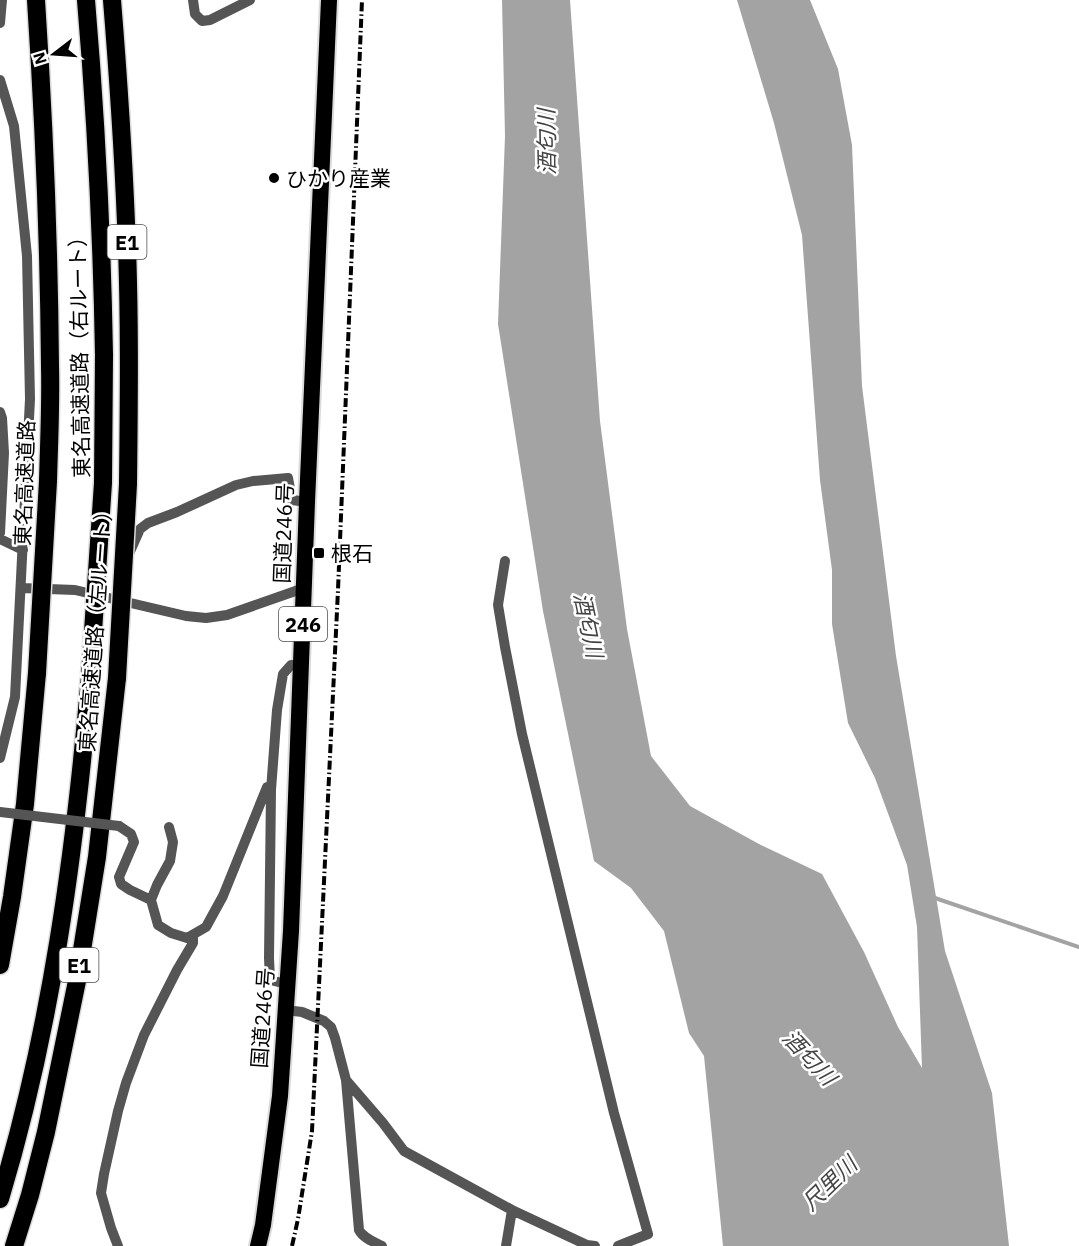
<svg xmlns="http://www.w3.org/2000/svg" width="1079" height="1246" font-family="'IBM Plex Sans','Noto Sans JP',sans-serif">
<style>
.water{fill:#a3a3a3}
.lines{fill:none;stroke-linecap:round;stroke-linejoin:round}
.stream{stroke:#a3a3a3;stroke-width:4}
.trunk-casing{stroke:#dbdbdb;stroke-width:20}
.motorway-casing{stroke:#dbdbdb;stroke-width:21}
.minor{stroke:#555;stroke-width:10}
.trunk{stroke:#000;stroke-width:16}
.motorway{stroke:#000;stroke-width:18}
.rail{stroke:#000;stroke-width:4;stroke-dasharray:9 3 1.5 3;stroke-linecap:butt}
.motorway-bridge-casing{stroke:#dbdbdb;stroke-width:21;stroke-linecap:butt}
.minor-bridge{stroke:#555;stroke-width:10}
.motorway-bridge{stroke:#000;stroke-width:18}
.poi-dot{fill:#000;stroke:#fff;stroke-width:2}
.labels{text-anchor:middle;dominant-baseline:central;stroke-width:5;stroke-linejoin:round;paint-order:stroke}
.shield{fill:#fff;stroke:#4c4c4c;stroke-width:1.5}
.shield-label{font-size:20px;font-weight:bold;fill:#000}
.poi-label{font-size:21px;fill:#000;stroke:#fff;text-anchor:start}
.street-label{font-size:21px;fill:#000;stroke:#fff}
.water-label{font-size:22px;font-style:italic;fill:#444;stroke:#fff}
</style>
<rect width="100%" height="100%" fill="#fff"/>
<path class="water" d="M502,0H570L600,421L627,629L651,756L690,806L759,844L822,874L864,952L898,1027L922,1068L917,927L907,865L875,778L848,723L832,624V570L820,480L802,235L774,123L737,0H810L838,69L852,145L862,386L896,656L945,951L992,1093L1009,1246H723L704,1056L689,1033L664,931L631,888L594,861L543,611L498,324L505,136Z"/>
<g class="lines">
<path class="stream" d="M932,897L1079,947"/>
<g class="trunk-casing">
<path id="trunk" d="M258,1246L263,1225L280,1096L291,931L307,502L329,0"/>
</g>
<g class="motorway-casing">
<path id="motorway" d="M36,0C44,122 49,244 50,366C51,404 49,443 48,481
M86,0C96,118 102,237 104,355C104,398 103,440 103,483
M112,0C118,74 123,149 126,223C130,310 129,397 128,484
M0,965L12,897L25,804L37,673
M0,1199C51,1030 75,853 90,676
M14,1246L30,1195L46,1132L77,981L97,857L117,678"/>
</g>
<path class="minor" d="M193,0L195,14L202,21L210,20L250,0
M0,23L2,0
M0,80L14,126L27,256L30,399L15,697L0,758
M0,412L2,418L4,453L0,533
M0,539L23,550
M128,556L140,529L148,523L177,512L236,485L253,481L288,478L292,500L307,502
M505,561L498,605L505,647L522,734L614,1113L648,1234L618,1246
M21,588L75,590L186,616L206,618L227,615L304,588
M119,826L131,834L134,842L119,877L121,884L130,890L151,900
M169,827L173,842L170,861L157,885L151,900L158,925L171,933L187,938L206,927L223,896L267,787
M287,984L270,980L269,958L271,790L277,710L283,674L291,665H301
M286,1010L302,1012L324,1021L331,1027L335,1038L346,1080L359,1230C363,1238 374,1242 382,1246
M346,1080L383,1123L404,1151L512,1210L587,1245L595,1246
M118,1246L111,1228L101,1193L104,1174L118,1111L126,1083L144,1035L177,970L193,943V935
M506,1246L512,1210"/>
<use href="#trunk" class="trunk"/>
<use href="#motorway" class="motorway"/>
<path class="rail" d="M292,1246L298,1219L312,1131L338,590L362,0"/>
<g class="motorway-bridge-casing">
<path id="motorway-bridge" d="M37,673L48,481
M90,676L103,483
M117,678L128,484"/>
</g>
<path class="minor-bridge" d="M0,812L119,826"/>
<use href="#motorway-bridge" class="motorway-bridge"/>
</g>
<g class="poi-dot">
<circle cx="274" cy="178" r="6"/>
<rect x="313" y="547" width="12" height="12" rx="3"/>
</g>
<g class="labels">
<g class="shield">
<rect x="107.5" y="225" width="39" height="34" rx="4.5"/>
<rect x="279" y="607" width="48" height="34" rx="4.5"/>
<rect x="59.5" y="948" width="39" height="34" rx="4.5"/>
</g>
<g class="shield-label">
<text x="127" y="242">E1</text>
<text x="303" y="624">246</text>
<text x="79" y="965">E1</text>
</g>
<g class="poi-label">
<text x="286" y="178">ひかり産業</text>
<text x="331" y="553">根石</text>
</g>
<g class="street-label">
<text transform="translate(79 352) rotate(-91)">東名高速道路（右ルート）</text>
<text transform="translate(24 483) rotate(-88)">東名高速道路</text>
<text transform="translate(283 533) rotate(-88)">国道246号</text>
<text transform="translate(95 626) rotate(-86)">東名高速道路（左ルート）</text>
<text transform="translate(262 1018) rotate(-86)">国道246号</text>
</g>
<g class="water-label">
<text transform="translate(546 142) rotate(-91)">酒匂川</text>
<text transform="translate(589 625) rotate(78)">酒匂川</text>
<text transform="translate(810 1057) rotate(47)">酒匂川</text>
<text transform="translate(829 1183) rotate(-44)">尺里川</text>
</g>
</g>
<g transform="translate(54 54) rotate(253)" stroke="#ffffff" stroke-width="4.5" paint-order="stroke">
<path d="M0-4.5L10 22L0 15L-10 22Z" fill="#000000"/>
<text y="-9" font-size="16" font-weight="bold" text-anchor="middle" fill="#000000">N</text>
</g>
</svg>
